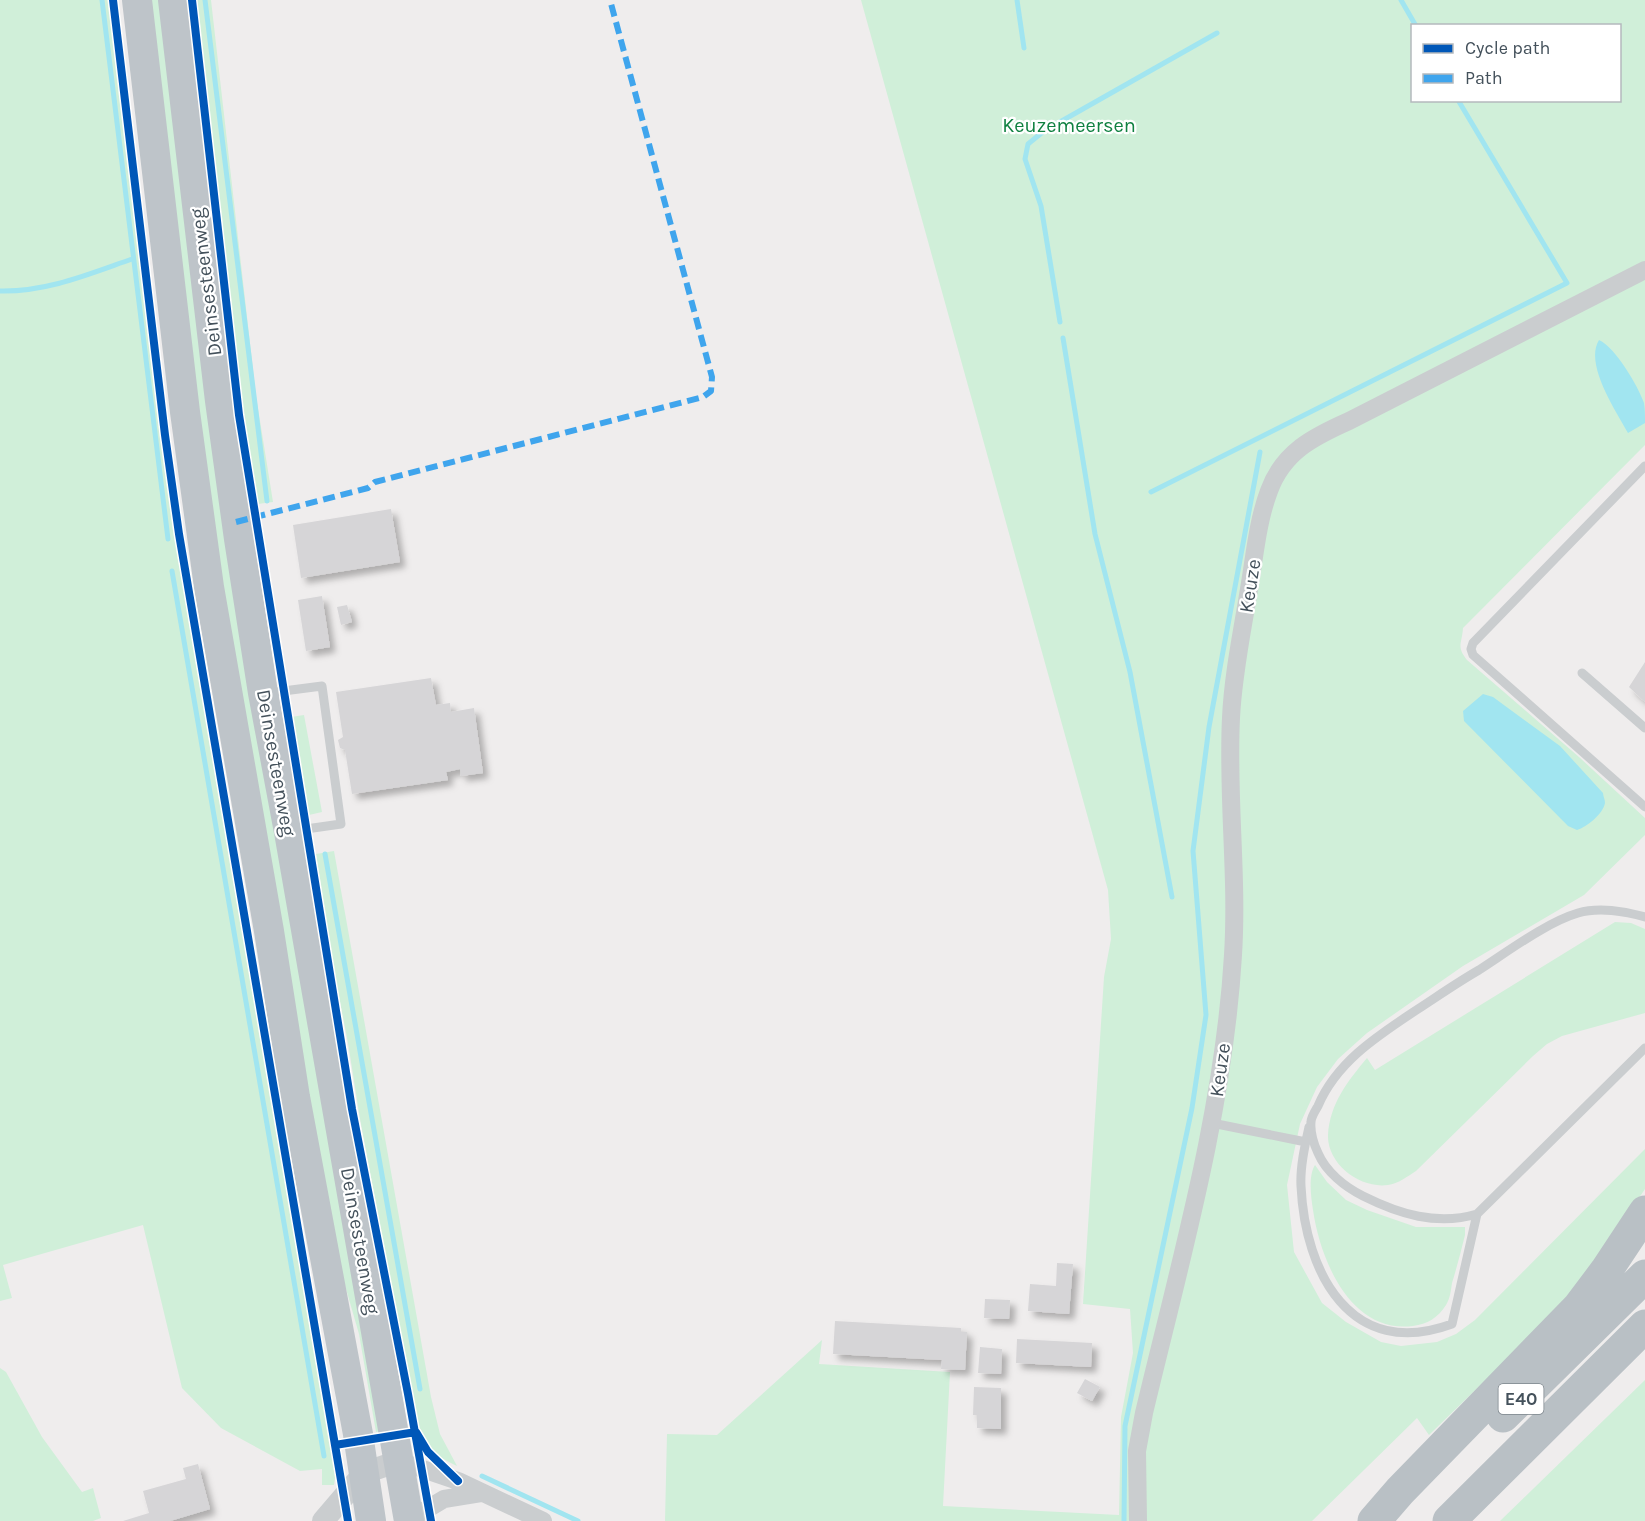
<svg xmlns="http://www.w3.org/2000/svg" width="1645" height="1521" font-family="Karla,sans-serif">
<style>
.green{fill:#d0efd9;fill-rule:evenodd}
.water{fill:#a1e5f0}
.lines{fill:none;stroke-linecap:round;stroke-linejoin:round}
.stream{stroke:#a1e5f0;stroke-width:5}
.building{fill:#d6d5d7;filter:url(#shadow)}
.service{stroke:#cacdcf;stroke-width:9}
.minor{stroke:#cacdcf;stroke-width:18}
.tertiary{stroke:#cacdcf;stroke-width:22}
.trunk{stroke:#bec4c9;stroke-width:30}
.motorway{stroke:#b9c0c5;stroke-width:33}
.quiet{stroke:#3fa5ed;stroke-width:6;stroke-dasharray:12 6;stroke-linecap:butt}
.cycleway-casing{stroke:#fff;stroke-width:11}
.cycleway{stroke:#0057b8;stroke-width:8}
.labels{text-anchor:middle;dominant-baseline:central;stroke-width:4.5;stroke-linejoin:round;paint-order:stroke}
.shield{fill:#fff;stroke:#7c858c;stroke-width:1.5}
.shield-label{font-size:18px;font-weight:bold;fill:#44515b}
.park-label{font-size:20px;fill:#108141;stroke:#fff}
.street-label{font-size:20px;fill:#44515b;stroke:#fff}
</style>
<defs>
<filter id="shadow"><feDropShadow dx="5.5" dy="5.5" stdDeviation="3" flood-color="#0004"/></filter>
</defs>
<rect width="100%" height="100%" fill="#efeded"/>
<path class="green" d="M0,0H111L150,332L179,548L186,544L195,596L187,600L337,1466L334,1485H322V1469L300,1471L221,1428L182,1388L143,1225L3,1265L12,1298L0,1301Z
M145,0H162L381,1431L376,1432L359,1334L340,1268L214,563Z
M189,0H211L256,396L273,502L251,505L235,399Z
M861,0H1645V445L1463,628C1462,644 1456,646 1467,660L1579,757L1645,818V835L1584,895L1463,966L1367,1033L1338,1059L1317,1087L1300,1124L1287,1185L1294,1252L1322,1303L1346,1322L1381,1342L1401,1346L1437,1342L1456,1334L1475,1320L1645,1149V1189L1574,1294L1429,1435L1417,1418L1312,1521H665L667,1434L717,1435L822,1340L819,1364L950,1372L943,1506L1119,1515L1121,1417L1133,1353L1130,1309L1083,1304L1104,977L1111,939L1108,890ZM1412,26H1620V100H1412Z
M304,715L322,812L309,815L291,717Z
M334,851L431,1397L440,1434L457,1466C434,1455 429,1449 418,1427L360,1119L348,1043L335,976L316,854Z
M1615,922L1631,923L1645,929V1013L1562,1036L1547,1044L1533,1056L1416,1171C1408,1176 1398,1184 1388,1185C1360,1189 1327,1164 1328,1135C1330,1103 1348,1081 1367,1058L1375,1070Z
M1315,1165L1327,1182L1346,1200L1367,1210L1416,1227H1465V1235C1461,1251 1457,1267 1452,1283C1451,1290 1450,1299 1446,1305C1438,1318 1427,1324 1413,1326C1350,1334 1320,1259 1313,1210C1311,1197 1308,1176 1315,1165Z
M0,1368L6,1372L42,1437L82,1492L93,1488L101,1518L93,1521H0Z
M1645,1380V1521H1500Z"/>
<path class="water" d="M1599,340C1616,348 1638,386 1644,403C1645,409 1645,417 1645,423L1628,433C1616,411 1584,364 1599,340Z
M1483,694L1493,697L1560,746L1603,793C1603,796 1605,799 1605,803C1603,814 1587,827 1577,830L1568,826L1464,721L1463,711Z"/>
<g class="lines">
<path class="stream" d="M102,0L168,539
M205,0L267,501
M1017,0L1024,48
M1401,0L1416,26
M0,291C47,292 89,274 132,259
M1060,322L1041,206L1025,159L1028,144L1044,131L1217,33
M1063,338L1095,534L1130,672L1172,897
M1151,492L1567,283L1458,100
M172,571L324,1456
M325,854L420,1389
M482,1476L578,1521
M1124,1521L1125,1426L1192,1108L1206,1015L1193,851L1209,727L1260,452"/>
</g>
<path class="building" d="M391,509L400,562L301,578L293,525Z
M322,596L330,647L306,651L298,600Z
M347,605L352,622L341,625L337,607Z
M1645,662V702L1629,687Z
M431,678L436,705L450,703L451,712L474,708L483,773L461,776L460,769L446,772L448,780L352,794L345,750L340,748L338,740L343,737L336,692Z
M1057,1263L1073,1264L1069,1314L1028,1311L1030,1284L1056,1286Z
M985,1299L1010,1300L1009,1319L984,1318Z
M835,1321L961,1328V1332H967L965,1370L941,1369L942,1360L833,1354Z
M1017,1339L1092,1343L1091,1367L1016,1363Z
M980,1347L1002,1349L1001,1374L978,1373Z
M1085,1379L1100,1387L1092,1401L1077,1393Z
M974,1387L1001,1388V1429L977,1428V1415H973Z
M198,1464L210,1509L170,1521H123L149,1513L143,1491L186,1479L183,1468Z"/>
<g class="lines">
<path class="service" d="M1645,466L1473,643L1471,649L1473,655L1645,807
M1582,673L1645,728
M268,693L322,686L341,824L292,831
M1645,917C1625,911 1598,907 1578,913C1547,922 1507,952 1479,970C1458,982 1438,996 1418,1009C1379,1035 1337,1061 1318,1106C1315,1111 1311,1117 1311,1122C1310,1132 1314,1145 1318,1153C1326,1172 1345,1187 1363,1196C1399,1214 1437,1226 1477,1214L1645,1048
M1212,1123L1306,1142
M1309,1127C1305,1145 1300,1167 1301,1186C1305,1273 1351,1361 1452,1324L1477,1214"/>
<path class="minor" d="M399,1461L458,1481L543,1521
M409,1520L444,1499L481,1493
M1138,1521L1137,1451L1144,1413C1180,1262 1224,1110 1233,955C1238,876 1227,797 1231,718C1233,673 1243,628 1250,583C1255,553 1258,520 1269,491C1283,452 1313,437 1349,421L1645,270"/>
<path class="tertiary" d="M323,1521L364,1473L399,1461"/>
<path class="trunk" d="M137,0L185,412L209,587L269,931L295,1097L358,1434L371,1521
M173,0L220,401L239,539L263,693L289,832L409,1521"/>
<path class="motorway" d="M1503,1416L1645,1276
M1374,1521L1400,1491L1579,1307L1606,1271L1645,1212
M1449,1521L1645,1326"/>
<path class="quiet" d="M236,522L368,488L375,482L703,397L711,391L712,377L610,0"/>
<g class="cycleway-casing">
<path id="cycleway" d="M113,0L165,435L179,534L348,1521
M192,0L239,415L352,1109L408,1394L431,1521
M335,1445L416,1432L428,1452L458,1481"/>
</g>
<use href="#cycleway" class="cycleway"/>
</g>
<g class="labels">
<rect class="shield" x="1498.5" y="1384" width="45" height="30" rx="4.5"/>
<g class="shield-label">
<text x="1521" y="1399">E40</text>
</g>
<g class="park-label">
<text x="1069" y="125">Keuzemeersen</text>
</g>
<g class="street-label">
<text transform="translate(206 282) rotate(-97)">Deinsesteenweg</text>
<text transform="translate(1250 586) rotate(-81)">Keuze</text>
<text transform="translate(276 763) rotate(80)">Deinsesteenweg</text>
<text transform="translate(1220 1070) rotate(-82)">Keuze</text>
<text transform="translate(360 1241) rotate(80)">Deinsesteenweg</text>
</g>
</g>
<rect x="1411" y="24" width="210" height="78" fill="#ffffff" stroke="#b4b9bd" stroke-width="1.5"/>
<rect x="1423" y="44" width="30" height="9" fill="#0057b8" stroke="#b4b9bd" stroke-width="1.5"/>
<text x="1465" y="54" font-size="18" fill="#44515b">Cycle path</text>
<rect x="1423" y="74" width="30" height="9" fill="#3fa5ed" stroke="#b4b9bd" stroke-width="1.5"/>
<text x="1465" y="84" font-size="18" fill="#44515b">Path</text>
</svg>
